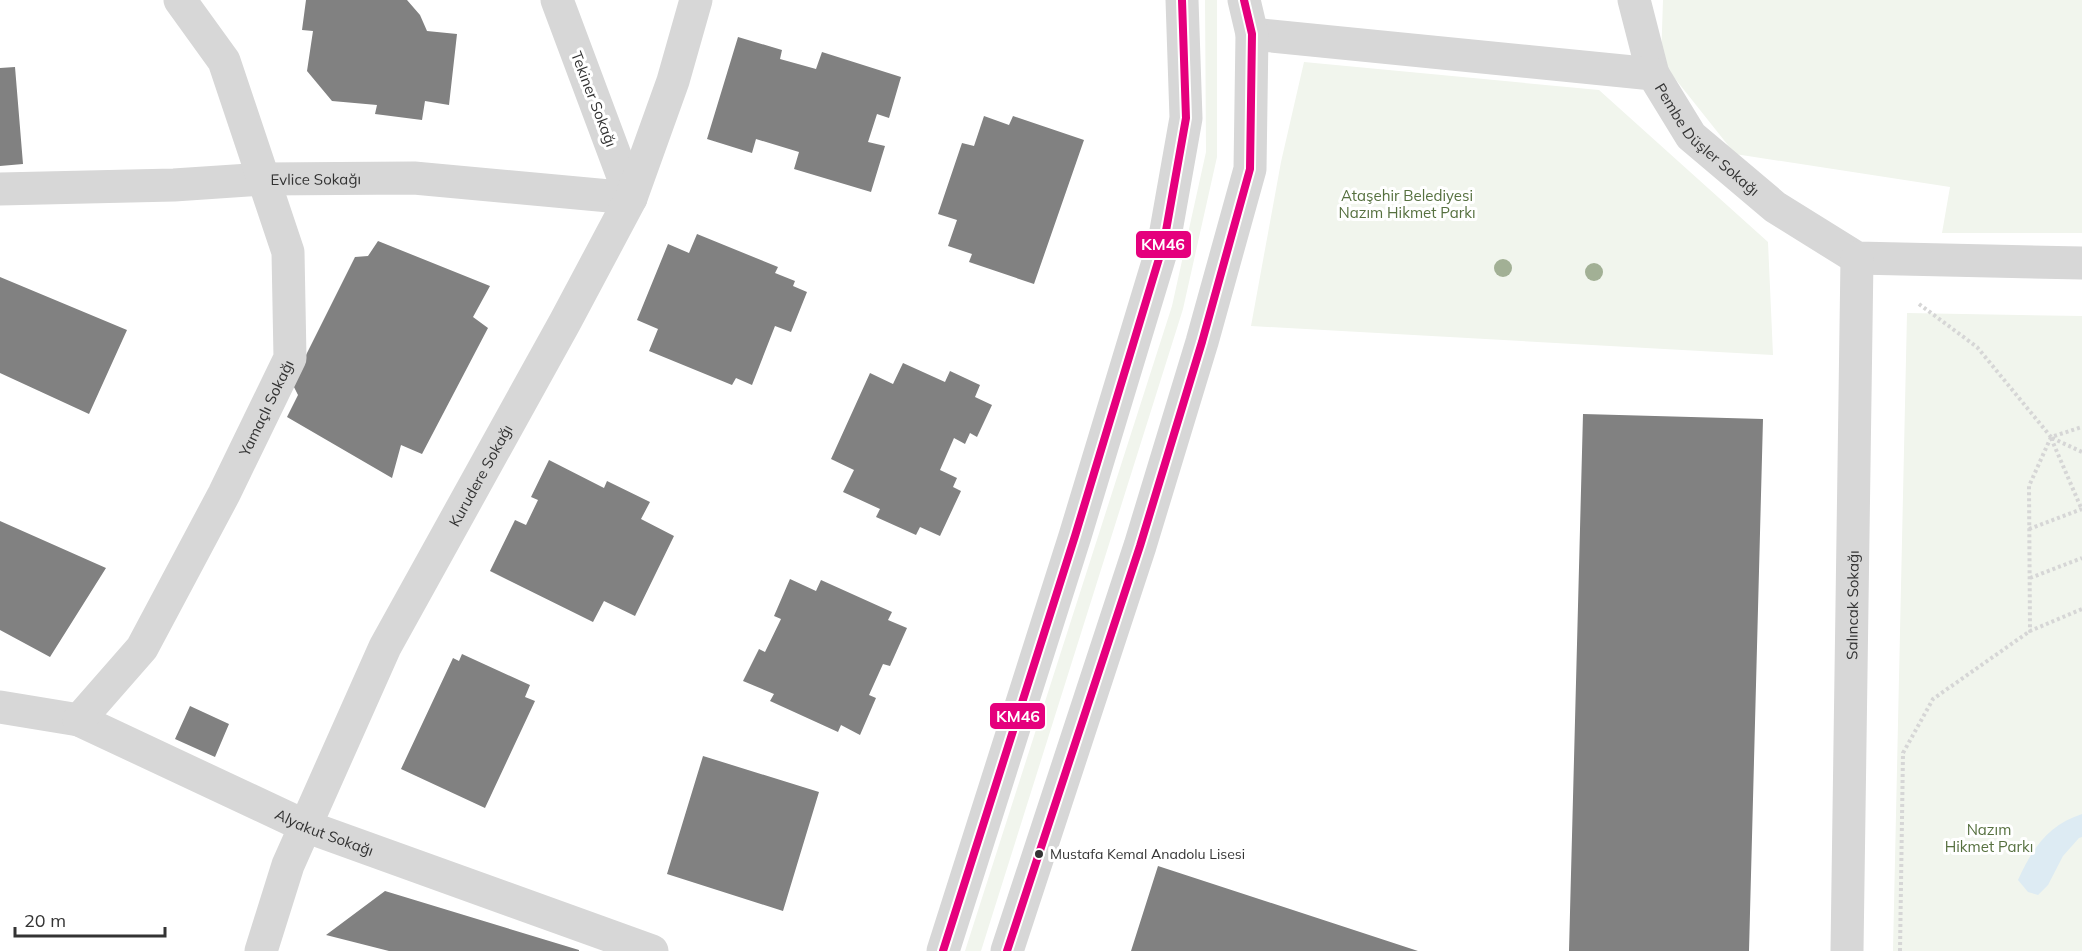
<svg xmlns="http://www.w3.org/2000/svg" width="2082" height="951" font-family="Mulish,sans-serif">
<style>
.green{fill:#f1f5ed}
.water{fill:#ddebf3}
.building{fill:#818181}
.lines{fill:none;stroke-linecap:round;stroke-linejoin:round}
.path{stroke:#d6d6d6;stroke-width:4;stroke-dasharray:3 3;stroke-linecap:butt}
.minor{stroke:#d7d7d7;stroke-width:33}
.tertiary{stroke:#d7d7d7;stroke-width:33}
.bus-1-casing{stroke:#fff;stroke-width:12}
.bus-1{stroke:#e5007d;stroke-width:8}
.tree{fill:#a2b095}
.bus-dot{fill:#333;stroke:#fff;stroke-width:2}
.labels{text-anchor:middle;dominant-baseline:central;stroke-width:6;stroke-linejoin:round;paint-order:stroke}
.bus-label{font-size:14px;fill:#333;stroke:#fff;text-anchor:start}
.street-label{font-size:15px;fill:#333;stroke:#fff}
.park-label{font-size:15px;fill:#56703f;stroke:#fff}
.line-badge{stroke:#fff;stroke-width:2}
.badge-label{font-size:16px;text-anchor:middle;font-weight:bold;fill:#fff}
</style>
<rect width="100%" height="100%" fill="#fff"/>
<path class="green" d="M1205,0H1217V157L1183,309L981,951H965L1172,306L1206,152Z
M1663,0H2082V233H1942L1950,187L1735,154L1661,61Z
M1304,62L1599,90L1768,242L1773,355L1251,326L1281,162Z
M1907,313L2082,316V951H1893Z"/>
<path class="water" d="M2082,814V837L2079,838L2063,856L2048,885L2038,895L2028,892L2018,880C2032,849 2048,825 2082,814Z"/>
<path class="building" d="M306,0H407L420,15L427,31L457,34L449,105L425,101L422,120L375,114L377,105L332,101L307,71L313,31L302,30Z
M738,37L782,50L780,59L816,69L822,52L901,77L889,118L877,114L868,142L885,146L871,192L794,169L799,152L756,139L752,153L707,139Z
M15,67L23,164L0,166V68Z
M984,116L1009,125L1013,116L1084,140L1034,284L969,262L972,254L948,246L957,220L938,214L962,143L974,146Z
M697,234L778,267L775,273L795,281L793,286L807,292L791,332L775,326L752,385L736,378L732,385L649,351L658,329L637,320L668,244L689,253Z
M378,241L490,286L473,317L488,328L422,454L401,445L392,478L287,417L298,395L292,383L355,257L368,256Z
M0,277L127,330L89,414L0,373Z
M903,363L945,382L950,371L980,385L975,397L992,405L977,437L970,433L965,444L954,438L940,470L957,478L953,487L961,491L940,536L920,527L916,535L876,517L880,509L843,492L854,470L831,459L870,373L893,384Z
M1583,414L1763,419L1749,951H1569Z
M549,460L604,488L607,481L650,502L641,519L674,536L635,616L604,601L593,622L490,571L515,520L526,525L538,500L531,497Z
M0,521L106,568L50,657L0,630Z
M790,579L816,591L821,580L892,612L888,620L907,628L890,666L883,664L869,695L876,698L860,735L841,725L838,732L770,701L774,694L743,681L759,649L765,652L781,619L774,616Z
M462,654L530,685L525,697L535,701L485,808L401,769L453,658L459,661Z
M190,706L229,724L215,757L175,739Z
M703,756L819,792L783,911L667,874Z
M1158,866L1418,951H1131Z
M385,891L579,950V951H389L326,935Z"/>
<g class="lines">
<path class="path" d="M1919,304L1977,347L2051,437L2082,427
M2051,437L2029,486L2030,631L2082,609
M2051,438L2082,510
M2052,438L2082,452
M2029,529L2082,509
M2030,578L2082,558
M1900,951L1903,753L1933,699L2030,631"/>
<g class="minor">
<path d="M1634,0L1653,74"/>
<path id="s1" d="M1252,34L1653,74L1691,136L1775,207L1857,258L2082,263"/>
<path id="s2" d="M0,189L174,185L263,179L414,178L631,198L557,0"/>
<path id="s3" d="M0,707L79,720L305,826L652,951"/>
<path id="s4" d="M79,720L142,648L224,494L290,358L288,252L224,61L180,0"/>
<path id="s5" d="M261,951L288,865L385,647L565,322L631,198L673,81L696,0"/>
<path id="s6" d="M1847,951L1857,258"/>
</g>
<path class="tertiary" d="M943,951L1075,536L1164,242L1186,118L1182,0
M1007,951L1140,546L1202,342L1250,169L1252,34L1244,0"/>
<g class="bus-1-casing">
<path id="bus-1" d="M943,951L1075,536L1164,242L1186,118L1182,0
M1007,951L1140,546L1202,342L1250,169L1252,34L1244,0"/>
</g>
<use href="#bus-1" class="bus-1"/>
</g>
<g class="tree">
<circle cx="1503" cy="268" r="9"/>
<circle cx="1594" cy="272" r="9"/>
</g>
<circle class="bus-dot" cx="1039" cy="854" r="5"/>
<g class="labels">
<g class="bus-label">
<text x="1050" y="854">Mustafa Kemal Anadolu Lisesi</text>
</g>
<g class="street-label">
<text transform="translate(594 99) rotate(69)">Tekiner Sokağı</text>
<text stroke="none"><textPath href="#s1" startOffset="489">Pembe Düşler Sokağı</textPath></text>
<text stroke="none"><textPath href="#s2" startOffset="316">Evlice Sokağı</textPath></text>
<text stroke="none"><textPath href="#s4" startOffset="366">Yamaçlı Sokağı</textPath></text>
<text stroke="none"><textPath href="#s5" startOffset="525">Kurudere Sokağı</textPath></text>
<text stroke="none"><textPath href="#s6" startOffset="346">Salıncak Sokağı</textPath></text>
<text stroke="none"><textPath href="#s3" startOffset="350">Alyakut Sokağı</textPath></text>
</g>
<g class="park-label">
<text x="1407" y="195">Ataşehir Belediyesi<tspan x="1407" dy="17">Nazım Hikmet Parkı</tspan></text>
<text x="1989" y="829">Nazım<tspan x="1989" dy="17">Hikmet Parkı</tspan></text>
</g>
</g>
<g class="line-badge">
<rect x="1135" y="230" width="57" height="29" rx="6" fill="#e5007d"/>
<rect x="989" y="702" width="57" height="28" rx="6" fill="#e5007d"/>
</g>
<g class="badge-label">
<text x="1163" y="250">KM46</text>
<text x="1018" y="722">KM46</text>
</g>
<path d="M15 927v9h150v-9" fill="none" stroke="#333333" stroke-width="3"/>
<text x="24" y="927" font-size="18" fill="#333333" stroke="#ffffff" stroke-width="4.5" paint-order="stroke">20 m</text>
</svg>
